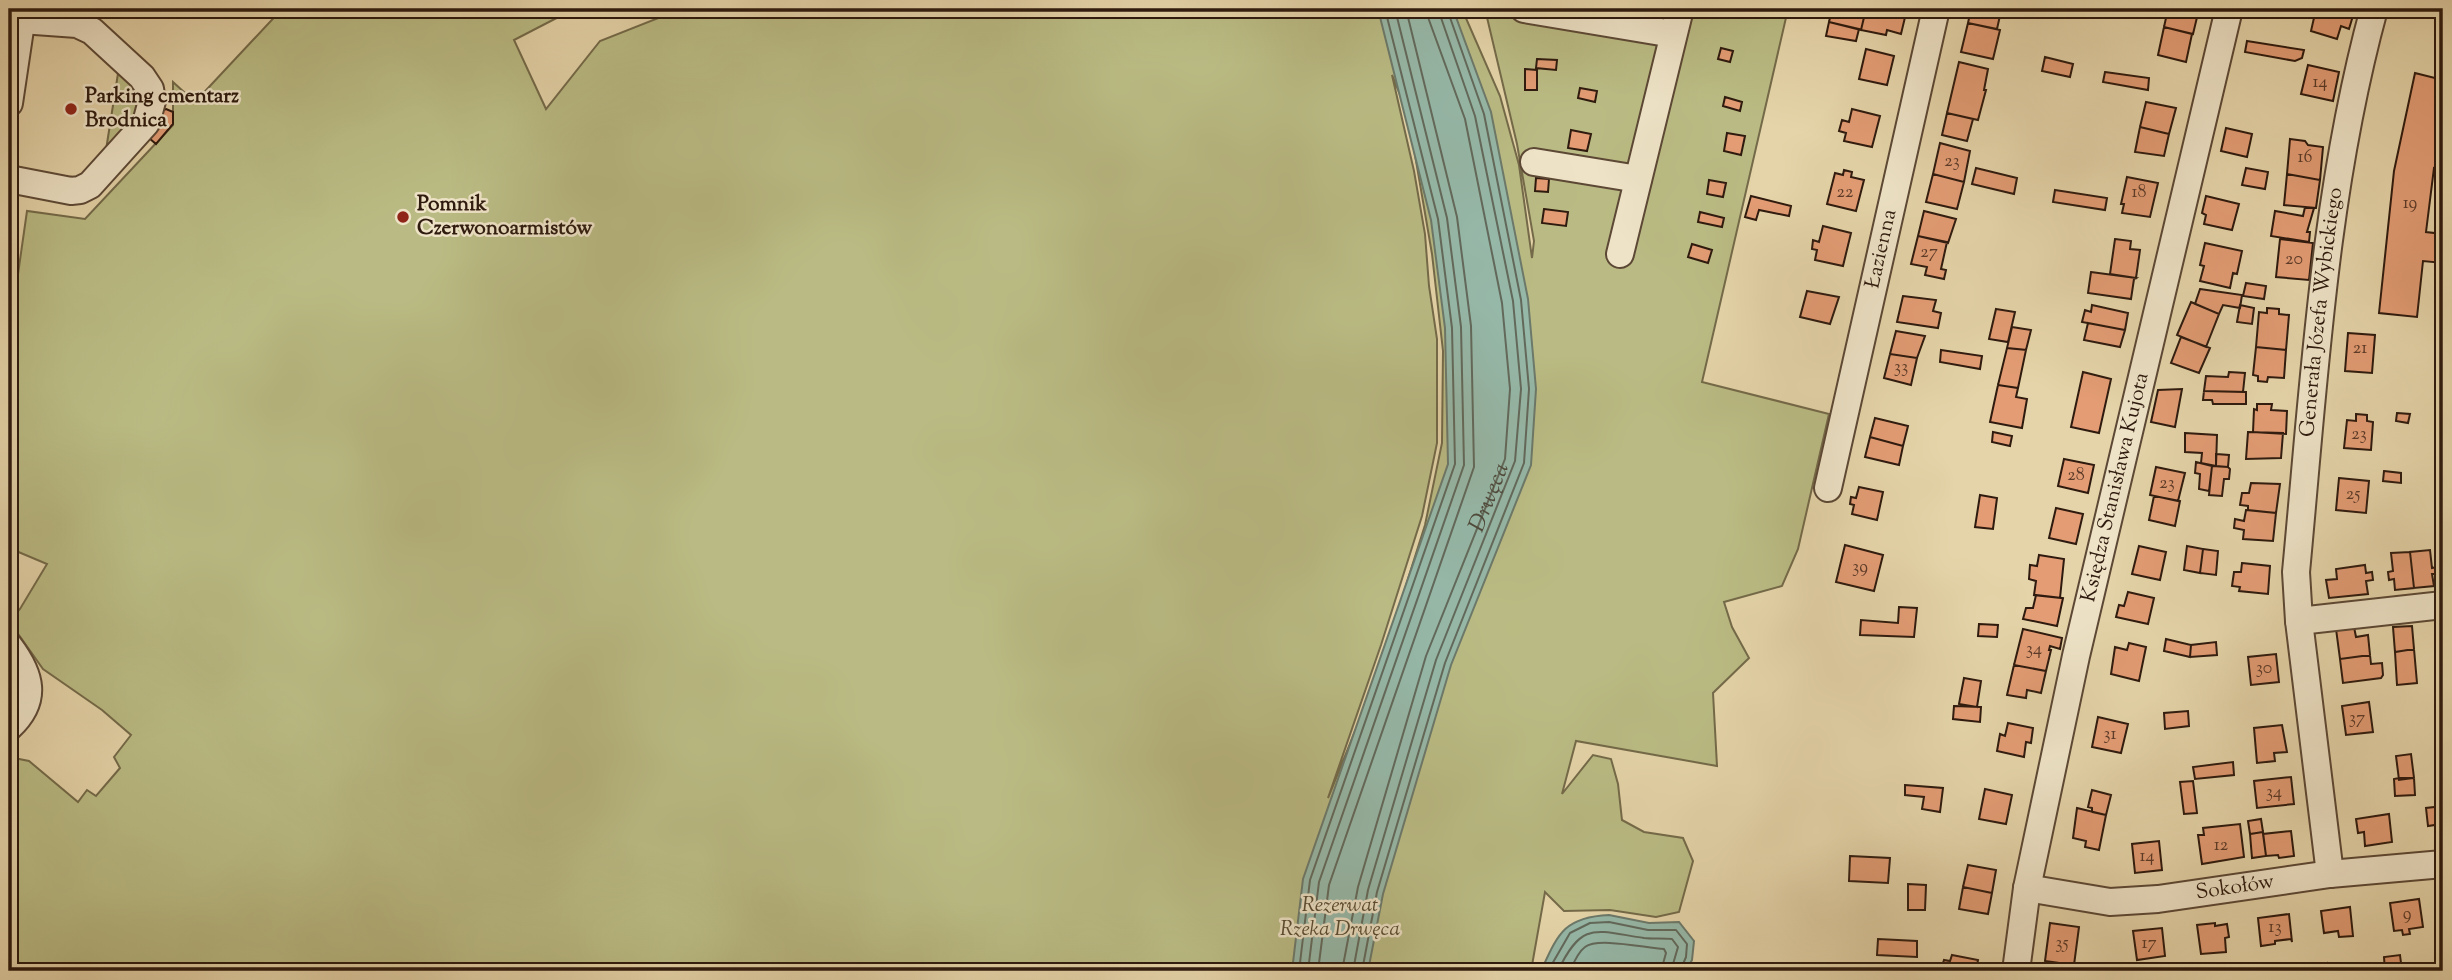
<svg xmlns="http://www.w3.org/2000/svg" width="2452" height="980" font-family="'Sorts Mill Goudy',serif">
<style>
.green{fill:#babb84;stroke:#746a49;stroke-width:2;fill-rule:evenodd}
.water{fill:#96b8a8;stroke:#6c796a;stroke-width:2}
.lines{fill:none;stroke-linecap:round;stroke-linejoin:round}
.shore{stroke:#62695b;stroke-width:2}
.building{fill:#e39c74;stroke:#2e1a0e;stroke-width:2}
.minor-casing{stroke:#5c4835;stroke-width:30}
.minor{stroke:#eee3c7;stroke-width:26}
.poi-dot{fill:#8f2418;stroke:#eee3c7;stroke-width:2.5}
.labels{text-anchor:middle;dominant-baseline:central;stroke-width:5;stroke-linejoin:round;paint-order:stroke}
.number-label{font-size:18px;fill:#5b3a28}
.poi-label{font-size:21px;font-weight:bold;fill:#2e1a0e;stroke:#eee3c7;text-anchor:start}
.street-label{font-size:21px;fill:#2e1a0e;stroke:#eee3c7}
.park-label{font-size:21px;font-style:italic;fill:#584a31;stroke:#eee3c7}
.water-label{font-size:23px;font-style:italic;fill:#4d493c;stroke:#eee3c7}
</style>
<rect width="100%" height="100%" fill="#e5d4a9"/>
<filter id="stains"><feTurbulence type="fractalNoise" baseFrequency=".00286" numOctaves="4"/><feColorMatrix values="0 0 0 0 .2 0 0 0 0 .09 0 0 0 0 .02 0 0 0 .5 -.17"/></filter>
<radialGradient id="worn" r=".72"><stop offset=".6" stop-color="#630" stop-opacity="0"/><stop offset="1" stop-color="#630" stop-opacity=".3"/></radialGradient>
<path class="green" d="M282,9H574L514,40L546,109L600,41L681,9H1462L1500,96L1519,165L1532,258L1534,241L1517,144L1485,9H1788L1702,382L1829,414L1798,549L1782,586L1724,602L1732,627L1749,658L1713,693L1717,766L1576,741L1562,794L1593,755L1611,759L1618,784L1622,820L1644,832L1683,838L1693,861L1679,912L1656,917L1610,910L1564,911L1545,892L1531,971H9V757L29,761L78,802L87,790L96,796L120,768L114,757L131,735L102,710L43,669L9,621L20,609L47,564L9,548V337L27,211L85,219L173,125V82L195,102ZM1392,75L1408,114L1432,254L1443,351L1442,443L1425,525L1377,677L1328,798L1381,645L1422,516L1437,443V339L1429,286L1425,234L1414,171Z
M119,67C157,109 138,115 106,150Z"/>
<path class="water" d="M1378,9H1453L1491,112L1528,299L1536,389L1531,465L1451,665L1383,894L1368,971H1292L1303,879L1448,464L1445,328L1431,220Z
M1609,915L1649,923L1679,922L1694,941L1692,960L1686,971H1541C1558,934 1564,917 1609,915Z"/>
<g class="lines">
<g class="shore">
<path d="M1299,971L1310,880L1455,464L1452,328L1438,219L1385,9"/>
<path d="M1308,971L1319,882L1464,465L1461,327L1447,218L1395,9"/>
<path d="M1318,971L1329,885L1474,467L1471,326L1457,217L1406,9"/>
<path id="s1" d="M1342,971L1358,887L1426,656L1505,459L1510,389L1502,303L1465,119L1429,20L1427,9"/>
<path d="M1353,971L1368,890L1436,660L1515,461L1521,389L1513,301L1475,116L1438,9"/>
<path d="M1362,971L1377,892L1445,663L1524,463L1529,389L1521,300L1484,114L1447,9"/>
<path d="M1548,971L1570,933L1590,923L1609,922L1648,930H1676L1687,944L1686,957L1680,971"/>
<path d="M1558,971C1582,920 1596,931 1644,938C1653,939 1663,938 1672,939L1678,947L1671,971"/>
<path d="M1570,971C1573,964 1578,952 1585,947C1598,937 1645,948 1664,949L1666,953L1661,971"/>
</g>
</g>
<path class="building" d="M1757,9H1779L1778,13Z
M1832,9H1866L1861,30L1829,22Z
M1866,9L1875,11V9H1907L1901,34L1887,30L1886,35L1861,30Z
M1971,9H1998L2001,11L1997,29L1968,23Z
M2168,9H2199L2193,34L2164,27Z
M2316,9H2355L2349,29L2341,26L2337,39L2311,31Z
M1829,22L1859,29L1856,41L1826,36Z
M1968,23L2000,30L1993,59L1961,52Z
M2164,27L2192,34L2186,62L2158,55Z
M2247,41L2304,50L2302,58L2295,61L2245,52Z
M1721,48L1733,51L1730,62L1718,59Z
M1866,49L1894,56L1887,85L1859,79Z
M2045,57L2073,64L2070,77L2042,71Z
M1537,59L1557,60L1556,70L1536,68Z
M1959,62L1988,69L1984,90H1986L1978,120L1947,113Z
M2308,65L2339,72L2333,101L2301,94Z
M1525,69L1537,70V90H1525Z
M2105,72L2149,78L2148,90L2103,82Z
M2415,73L2443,80V125L2441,138H2443V170L2434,168L2426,232L2443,234V263L2423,261L2417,317L2379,313L2394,171Z
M1580,88L1597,91L1595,102L1578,98Z
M1725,97L1742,102L1740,111L1723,106Z
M2146,102L2176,108L2169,134L2140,127Z
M166,109L173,112V124L156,144L149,138L159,112Z
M1852,109L1880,116L1872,147L1844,141L1846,133L1839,131L1842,120L1849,122Z
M1947,113L1973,119L1967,141L1942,135Z
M2140,127L2169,134L2164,156L2135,152Z
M2226,128L2252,134L2247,157L2221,151Z
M1571,130L1591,134L1587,151L1568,148Z
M1727,133L1745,136L1741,155L1724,151Z
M2290,139L2305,141L2308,145L2323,147L2320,180L2287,174Z
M1940,143L1970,151L1964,182L1933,174Z
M1976,168L2017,178L2014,194L1972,184Z
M2246,168L2268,172L2265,189L2242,185Z
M1844,170L1852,172L1851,177L1864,180L1856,211L1827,204L1835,173L1843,175Z
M1933,174L1964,182L1957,209L1926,202Z
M2287,174L2320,180L2316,208L2284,205Z
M2127,177L2158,183L2150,217L2122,213L2124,204H2121Z
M1536,178L1549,179L1548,192L1535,191Z
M1709,180L1726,183L1723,197L1707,194Z
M2055,190L2107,198L2105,210L2053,202Z
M1751,196L1791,206L1789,216L1759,210L1756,220L1745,217Z
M2206,196L2239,204L2232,230L2204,224L2206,215L2202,213Z
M2305,207L2314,208L2307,232H2310L2309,242L2271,236L2275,211L2303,216Z
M1544,209L1568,212L1566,226L1542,223Z
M1924,211L1956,219L1948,243L1918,236Z
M1700,212L1724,218L1722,227L1698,222Z
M1823,226L1851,233L1843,266L1815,260L1817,250L1812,249L1813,240L1819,242Z
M1918,236L1947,242L1941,269L1946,270L1944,279L1925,275L1927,267L1911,264Z
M2115,239L2131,241L2130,249L2140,250L2136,278L2110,274Z
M2280,239L2313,243L2309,280L2276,277Z
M2205,243L2242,251L2237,274L2233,273L2230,288L2200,281L2204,266L2200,265Z
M1692,244L1712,250L1708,263L1688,257Z
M2091,272L2136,278L2134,279L2131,299L2088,293Z
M2246,283L2266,286L2264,299L2243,296Z
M2200,289L2242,295L2240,308L2223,305L2219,314L2195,304Z
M1807,291L1839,297L1830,324L1800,317Z
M1903,296L1936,300L1933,311L1941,313L1938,328L1897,322Z
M2191,302L2219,314L2206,347L2177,335Z
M2092,305L2128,313L2125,330L2082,322L2085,310L2091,312Z
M2240,305L2254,308L2252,324L2237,322Z
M2267,308L2279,309V314L2289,315L2286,350L2256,347L2259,312L2267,313Z
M1996,309L2015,312L2008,342L1989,339Z
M2088,323L2125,330L2120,347L2084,340Z
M2012,327L2031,330L2026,350L2007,348Z
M1896,331L1925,336L1917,358L1890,354Z
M2348,333L2375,335L2372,373L2345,371Z
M2181,337L2210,348L2199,373L2171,363Z
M2256,347L2286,350L2284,378L2268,377L2267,382L2258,381V376L2253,375Z
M2007,348L2026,350L2018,388L1998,385Z
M1941,350L1982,356L1980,369L1940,362Z
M1890,354L1917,358L1911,385L1884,378Z
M2083,372L2111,379L2099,433L2071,427Z
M2229,372L2245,373L2243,392L2204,391L2206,376L2228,377Z
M1998,385L2018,388L2016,397L2027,399L2022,428L1990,422Z
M2182,389L2175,427L2151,422L2158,390Z
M2204,391L2246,392V404H2213L2212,400H2203Z
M2257,404H2272L2271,410L2287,411L2286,434L2253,432L2254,409L2257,410Z
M2397,413L2410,414L2408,423L2396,421Z
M2356,414L2367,415V421L2373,422L2371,450L2344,448L2347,420L2356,421Z
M1875,418L1908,426L1903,446L1870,437Z
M1993,432L2012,436L2010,446L1992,442Z
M2248,432L2283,433L2281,458L2246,459Z
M2185,433L2217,435L2216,466L2201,463L2202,453L2185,452Z
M1870,437L1903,446L1899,465L1865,457Z
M2216,454L2229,455L2228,467L2216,466Z
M2064,459L2094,465L2088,493L2058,486Z
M2196,462L2212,466L2209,491L2199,489L2200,474L2195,473Z
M2212,466L2228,467L2230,469L2229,479H2224L2222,496L2209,495Z
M2156,467L2185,473L2178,501L2150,495Z
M2384,471L2401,473V483L2383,481Z
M2339,478L2369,481L2366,513L2336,510Z
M2251,483L2280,484L2276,513L2248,510V506L2240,505L2242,493H2249Z
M1859,487L1883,492L1877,520L1852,514L1854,505L1850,504L1851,497L1856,498Z
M1980,495L1997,498L1993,529L1975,527Z
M2154,496L2180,501L2175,526L2149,520Z
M2056,508L2083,514L2076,544L2049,538Z
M2246,510L2276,513L2273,541L2243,539L2244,530L2234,528L2235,519L2244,521Z
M1845,545L1883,555L1874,591L1836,582Z
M2139,546L2166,552L2160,580L2132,574Z
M2187,546L2203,549L2200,573L2184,570Z
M2203,549L2218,551L2216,575L2200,573Z
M2430,550L2432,568L2437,567V574H2432L2434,586L2414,588L2410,552Z
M2410,552L2414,588L2395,590L2394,579L2389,580L2388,572L2393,571L2391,553Z
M2039,555L2064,559L2060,598L2034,595L2036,581L2029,579L2030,565L2037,566Z
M2242,563L2270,566L2268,594L2239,591L2240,587L2232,586L2234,572H2241Z
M2365,565L2366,573L2372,572L2373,580L2366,581L2368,594L2329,598L2326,580L2337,579L2336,569Z
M2128,592L2154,598L2148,624L2116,617L2119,605L2124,606Z
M2036,595L2063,598L2057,626L2023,619L2026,608H2033Z
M1899,607L1917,608L1914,637L1860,635L1861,620L1898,623Z
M1979,624L1998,625L1997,637L1978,636Z
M2412,626L2414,649L2395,652L2393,627Z
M2354,627L2356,637L2368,635L2370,655L2340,659L2336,629Z
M2023,629L2062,638L2060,649L2050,646L2049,650H2051L2046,671L2014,665Z
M2166,639L2191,645L2190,657L2164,651Z
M2216,642L2217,655L2190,657L2191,645Z
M2129,643L2146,647L2139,681L2111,674L2115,647L2127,650Z
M2414,649L2417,683L2397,685L2395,652Z
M2276,654L2279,682L2251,685L2248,657Z
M2370,655L2371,664L2382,663L2383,675L2381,678L2343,683L2340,659Z
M2014,665L2046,671L2041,693L2027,690L2026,698L2007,695Z
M1964,678L1981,681L1977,707L1959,704Z
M2369,702L2373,732L2346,735L2342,706Z
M1954,706L1981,707L1980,722L1953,719Z
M2188,711L2189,726L2165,729L2164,713Z
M2098,717L2128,724L2121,753L2092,747Z
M2008,723L2033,728L2031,743L2026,742L2024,757L1997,751L2000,734L2005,736Z
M2282,725L2287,752L2274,753L2275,761L2257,763L2254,728Z
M2411,754L2414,778L2399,780L2396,756Z
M2233,762L2234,775L2195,779L2193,767Z
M2291,777L2294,804L2257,808L2254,781Z
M2399,778H2414L2415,795L2395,796L2394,779Z
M2193,781L2197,813L2184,814L2180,782Z
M1905,785L1943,788L1940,812L1922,809L1924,797L1905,795Z
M1985,789L2012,795L2006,824L1979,819Z
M2092,790L2111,795L2106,815L2092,812V808L2088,807Z
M2443,806V837H2436L2435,825L2428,826L2426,808Z
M2077,808L2106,815L2099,850L2085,847L2086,841L2073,838Z
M2389,814L2392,842L2365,846L2364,832L2358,833L2356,819Z
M2261,819L2263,832L2250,834L2248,821Z
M2240,824L2244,857L2202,864L2198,835H2204L2203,828Z
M2291,831L2294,856L2279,858L2278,855L2266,856L2263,834Z
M2263,832L2266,856L2252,858L2250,834Z
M2159,841L2162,870L2135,873L2132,844Z
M1850,856L1890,858L1888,883L1849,881Z
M1968,865L1996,870L1992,893L1963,887Z
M1908,884L1926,885L1925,910H1908Z
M1963,887L1992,893L1988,914L1959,909Z
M2419,899L2423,927L2409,929L2410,934L2403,935L2402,930L2394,931L2390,903Z
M2350,907L2353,936L2339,937L2338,931L2324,933L2321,911Z
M2289,914L2292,942L2291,939L2275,941V944L2261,946L2258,918Z
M2050,923L2079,927L2074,965L2045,961Z
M2215,923V926L2227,924L2229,937L2225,938L2226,952L2201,954L2197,925Z
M2162,928L2165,956L2137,960L2133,931Z
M1878,939L1917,941V957L1877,955Z
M1952,955L1978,960L1976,971L1941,970L1944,960L1950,961Z
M2400,955L2402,971H2385L2384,957Z
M2327,963L2328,971H2315L2314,965Z
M2091,964L2114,966L2113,971H2091Z"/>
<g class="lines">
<g class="minor-casing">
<g id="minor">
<path d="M1524,9L1673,34"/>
<path d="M9,103L23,9"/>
<path d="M1534,162L1638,179"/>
<path d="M9,179L71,191L80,190L90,185L146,123L152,101L150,89L142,77L92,31L77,24L21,20"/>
<path d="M1620,254L1680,9"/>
<path id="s2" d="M1828,488L1936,9"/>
<path d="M2299,621L2443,605"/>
<path d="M9,646C31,675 38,700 9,727"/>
<path id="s3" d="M2330,874L2299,621L2296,572C2314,383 2324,192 2374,9"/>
<path id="s4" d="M2027,888L2110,902L2158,899L2330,874L2443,864"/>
<path id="s5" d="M2016,971L2027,888L2076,656L2229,9"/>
</g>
</g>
<use href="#minor" class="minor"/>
</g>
<g class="poi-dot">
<circle cx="71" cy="109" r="7"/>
<circle cx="403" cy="217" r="7"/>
</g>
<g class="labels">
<g class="number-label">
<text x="2320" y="83">14</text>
<text x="2305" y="158">16</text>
<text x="1952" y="162">23</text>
<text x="1845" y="193">22</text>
<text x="2139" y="193">18</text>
<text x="2410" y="204">19</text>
<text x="1929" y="253">27</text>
<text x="2294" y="260">20</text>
<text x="2360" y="349">21</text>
<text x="1901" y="368">33</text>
<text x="2359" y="435">23</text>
<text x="2076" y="476">28</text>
<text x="2167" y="484">23</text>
<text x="2353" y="495">25</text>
<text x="1860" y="568">39</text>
<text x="2034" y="650">34</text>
<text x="2264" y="669">30</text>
<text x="2357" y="719">37</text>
<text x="2110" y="735">31</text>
<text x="2274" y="793">34</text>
<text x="2221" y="846">12</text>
<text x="2147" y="857">14</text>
<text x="2407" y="915">9</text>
<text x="2275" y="928">13</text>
<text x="2062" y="944">35</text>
<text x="2149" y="944">17</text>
</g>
<g class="poi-label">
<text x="85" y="97">Parking cmentarz<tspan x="85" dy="24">Brodnica</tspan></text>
<text x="417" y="205">Pomnik<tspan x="417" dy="24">Czerwonoarmistów</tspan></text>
</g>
<g class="street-label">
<text stroke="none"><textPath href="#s2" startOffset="245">Łazienna</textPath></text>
<text stroke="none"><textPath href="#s3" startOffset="565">Generała Józefa Wybickiego</textPath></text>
<text stroke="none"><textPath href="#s5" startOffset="494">Księdza Stanisława Kujota</textPath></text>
<text stroke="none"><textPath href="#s4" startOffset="210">Sokołów</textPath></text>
</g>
<g class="park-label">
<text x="1340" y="906">Rezerwat<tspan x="1340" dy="24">Rzeka Drwęca</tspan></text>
</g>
<g class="water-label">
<text stroke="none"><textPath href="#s1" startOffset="497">Drwęca</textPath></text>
</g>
</g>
<rect width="2452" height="980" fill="none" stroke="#e5d4a9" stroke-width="35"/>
<rect x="10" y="10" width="2431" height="959" fill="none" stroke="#2e1a0e" stroke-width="3.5"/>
<rect x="18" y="18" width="2417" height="945" fill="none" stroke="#2e1a0e" stroke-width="2"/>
<rect width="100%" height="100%" filter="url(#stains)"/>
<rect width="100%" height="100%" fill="url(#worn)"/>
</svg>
